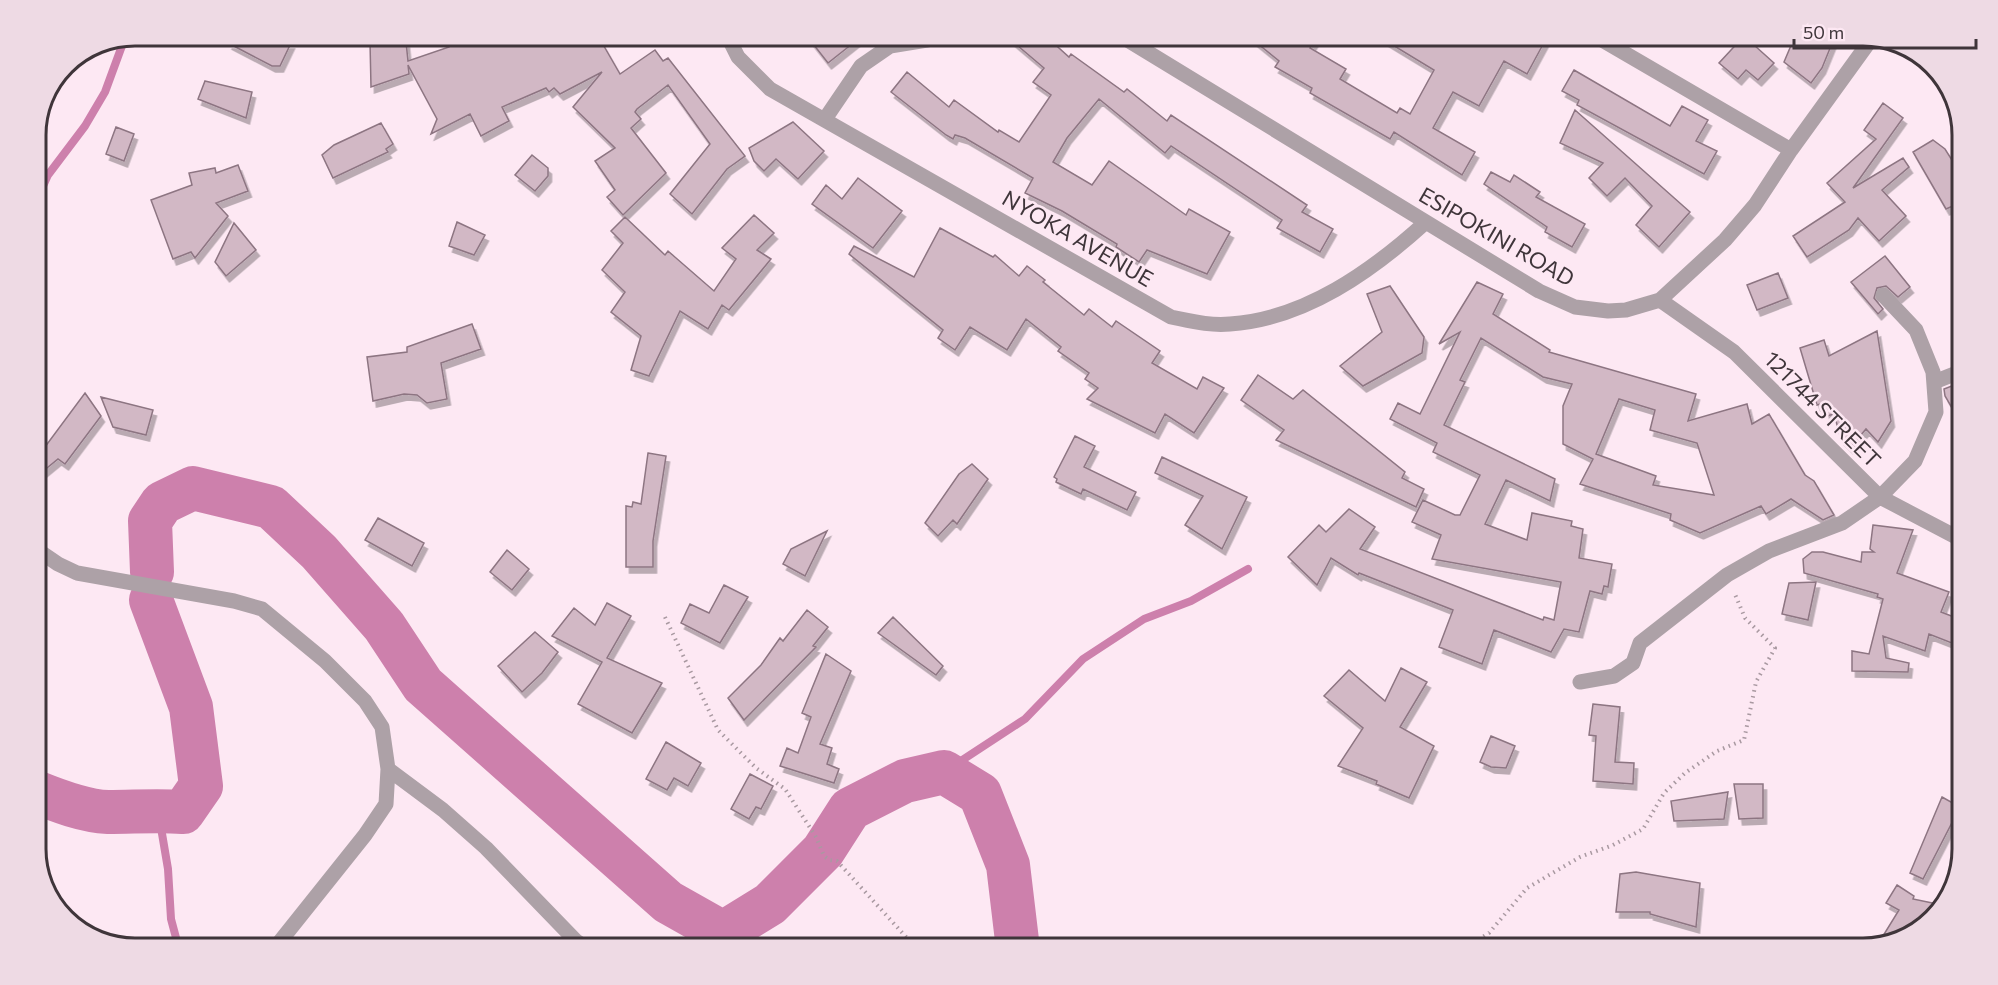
<svg xmlns="http://www.w3.org/2000/svg" width="1998" height="985" font-family="Commissioner,sans-serif">
<style>
.lines{fill:none;stroke-linecap:round;stroke-linejoin:round}
.stream{stroke:#cd80ac;stroke-width:8}
.river{stroke:#cd80ac;stroke-width:44}
.building{fill:#d2b8c5;stroke:#8d7582;stroke-width:1.5;fill-rule:evenodd;filter:url(#shadow)}
.path{stroke:#a999a1;stroke-width:4;stroke-dasharray:1.5 4.5;stroke-linecap:butt}
.minor{stroke:#ada1a7;stroke-width:15}
.labels{text-anchor:middle;dominant-baseline:central;stroke-width:5;stroke-linejoin:round;paint-order:stroke}
.street-label{font-size:22px;fill:#3f353a;stroke:#fde8f3}
.rim{fill:none;stroke:#3f353a;stroke-width:3}
</style>
<defs>
<filter id="shadow"><feDropShadow dx="3.5" dy="6" stdDeviation="0" flood-color="#0004"/></filter>
</defs>
<rect width="100%" height="100%" fill="#fde8f3"/>
<g class="lines">
<path class="stream" d="M36,202L48,175L85,126L105,92L123,43
M944,772L1025,719L1083,659L1144,619L1191,601L1248,569
M158,810L168,869L171,919L179,949"/>
<path class="river" d="M152,572L150,521L162,503L193,488L271,507L319,552L384,626L423,685L668,902L723,933L770,904L823,851L850,809L905,781L944,772L980,794L1008,865L1018,949
M36,792C58,801 84,811 108,812C134,812 158,810 183,812L201,786L191,707L151,600"/>
</g>
<path class="building" d="M1744,36L1774,63L1758,80L1746,70L1738,79L1719,63Z
M1795,36H1835L1822,68L1811,83L1784,62Z
M1547,37L1527,74L1504,61L1479,106L1453,92L1433,128L1475,152L1462,175L1394,132L1390,139L1310,93L1312,88L1275,67L1279,61L1252,39L1316,38L1310,48L1346,69L1340,79L1397,113L1400,108L1410,114L1434,70L1381,38Z
M1049,39L1069,57L1071,54L1124,92L1127,89L1167,121L1171,115L1307,205L1302,212L1333,229L1320,252L1277,228L1282,220L1171,146L1165,153L1099,99L1067,138L1053,162L1092,185L1109,161L1186,215L1189,209L1230,232L1207,274L1147,250L1139,262L1116,247L1117,244L1062,211L1025,193L1033,178L965,138L955,135L953,139L946,135L891,92L907,72L949,107L954,100L998,132L999,130L1019,142L1051,95L1033,82L1044,68L1011,40Z
M810,40H857L828,63Z
M601,41L620,74L655,50L663,61L668,58L745,156L727,169L692,214L670,194L710,144L668,85L637,109L635,112L641,119L631,128L666,173L623,215L607,197L615,190L595,161L615,148L573,107L602,72L560,94L554,88L549,92L546,88L502,107L509,121L481,136L470,114L431,134L437,119L408,65L409,74L371,87L370,42H406L408,61L449,47V42Z
M228,43H291L280,66H272Z
M1574,70L1670,126L1682,106L1708,120L1696,141L1717,151L1704,174L1577,105L1579,100L1562,91Z
M205,81L252,92L246,118L198,99Z
M1883,103L1903,118L1853,188L1903,158L1909,167L1882,190L1906,216L1879,241L1858,218L1849,230L1807,257L1793,236L1845,202L1827,183L1876,139L1864,130Z
M1575,110L1690,212L1659,247L1636,225L1652,206L1625,178L1607,196L1589,178L1603,163L1560,143Z
M793,122L824,151L798,179L776,159L764,171L754,161L749,148Z
M381,123L393,144L386,149L388,152L333,178L322,155L334,145Z
M116,127L134,134L124,161L106,154Z
M1933,140L1945,149L1962,176V202L1946,209L1913,152Z
M532,155L548,168V176L535,191L515,175Z
M238,165L248,191L216,203L228,216L195,258L191,252L173,259L151,200L192,185L189,173L215,168L216,173Z
M1491,172L1510,182L1514,175L1540,192L1536,197L1585,224L1572,247L1545,232L1547,227L1484,184Z
M858,178L902,211L873,248L812,204L826,185L842,199Z
M754,215L774,233L757,250L771,259L729,310L722,305L708,329L680,311L649,376L631,370L641,336L611,312L625,292L602,270L623,243L611,231L625,217L665,255L668,251L714,291L736,259L722,248Z
M457,222L485,235L474,255L449,246Z
M234,223L256,250L226,276L215,262Z
M940,228L993,257L995,255L1019,276L1027,266L1045,280L1043,282L1084,315L1089,309L1112,327L1116,321L1160,351L1152,363L1197,389L1203,377L1224,388L1194,433L1165,414L1155,433L1087,399L1098,388L1085,379L1089,373L1058,351L1061,347L1026,319L1007,350L970,327L955,350L938,338L943,330L849,254L854,246L914,277Z
M1885,256L1910,287L1898,297L1886,286L1877,288L1874,298L1883,309L1878,314L1851,282Z
M1778,273L1788,298L1757,310L1747,285Z
M1477,282L1503,294L1493,314L1550,350L1549,352L1696,394L1688,421L1747,404L1752,424L1769,414L1805,475L1814,481L1834,515L1823,520L1791,499L1766,514L1761,506L1700,533L1670,520L1671,514L1580,484L1593,459L1563,444V406L1572,384L1543,377L1481,338L1460,380L1465,382L1444,425L1555,479L1550,501L1506,480L1485,524L1527,540L1532,513L1572,521L1571,526L1583,529L1579,558L1612,564L1608,587L1604,586L1602,594L1590,591L1579,632L1564,629L1551,652L1494,630L1482,664L1439,647L1453,610L1359,573L1358,575L1331,558L1317,585L1288,557L1319,525L1326,532L1349,509L1375,527L1360,549L1543,620L1544,617L1554,620L1561,582L1432,559L1441,535L1412,522L1423,500L1455,515H1460L1480,475L1433,452L1437,443L1390,419L1398,403L1420,414L1460,332L1439,344ZM1619,399L1655,410L1650,430L1697,443L1714,495L1653,485L1656,476L1596,454Z
M1390,286L1424,337L1422,353L1363,386L1340,366L1382,332L1367,294Z
M472,324L481,349L441,363L447,399L427,403L417,395L404,394L373,401L367,357L407,352V347Z
M1877,331L1891,421L1878,442L1866,429L1850,448L1841,439L1834,414L1827,416L1824,403L1817,405L1800,348L1824,340L1829,356Z
M1258,375L1293,399L1303,390L1405,472L1402,478L1424,489L1416,507L1276,440L1284,430L1241,400Z
M1962,382V425L1945,396L1944,389Z
M85,393L101,416L65,464L58,459L36,477V459Z
M101,397L153,410L146,435L113,427Z
M1075,436L1095,446L1084,467L1136,492L1127,510L1083,489L1081,494L1056,482L1057,479L1054,477Z
M648,453L666,456L653,541V567H626V506L632,507L633,502L641,504Z
M1162,457L1247,497L1222,549L1185,525L1203,496L1155,473Z
M972,464L988,479L957,524L953,520L938,536L925,523L959,474Z
M378,518L424,543L412,566L365,540Z
M1873,525L1913,530L1897,573L1949,592L1941,612L1962,620V647L1929,634L1925,651L1883,636L1886,658L1909,663L1908,672L1852,671V651L1869,654L1883,599L1877,597L1878,594L1804,573L1803,559L1812,552H1823L1861,562L1862,552H1874L1870,549Z
M827,531L805,576L783,564L791,549Z
M507,550L529,569L512,590L490,572Z
M1816,582L1808,620L1782,614L1789,583Z
M724,585L748,597L720,643L681,623L690,604L709,613Z
M607,603L631,616L607,658L662,683L632,733L578,704L602,662L552,636L574,608L595,625Z
M807,610L828,627L813,646L816,647L744,720L728,698L761,665L780,638L783,641Z
M893,617L943,666L936,675L878,633Z
M535,632L558,652L542,673L522,692L498,666Z
M826,654L851,671L820,744L832,748L827,764L839,769L834,783L780,766L787,748L798,753L811,717L802,713Z
M1401,668L1427,682L1400,727L1434,746L1409,798L1376,784L1377,781L1338,766L1363,728L1324,696L1349,670L1385,701Z
M1593,704L1620,707L1615,762L1634,763L1633,784L1593,781L1596,736L1589,735Z
M1491,736L1515,746L1506,768L1491,767L1480,762Z
M666,742L701,763L688,786L674,778L667,790L646,779Z
M750,774L773,786L761,809L756,807L749,819L731,809Z
M1734,784H1763V818L1739,819Z
M1728,792L1724,819L1674,821L1671,801Z
M1942,797L1960,807L1923,879L1910,873Z
M1636,872L1700,883L1696,927L1650,914V912H1616L1620,874Z
M1897,885L1914,896L1913,899L1942,905L1917,932L1878,944L1899,910L1886,903Z"/>
<g class="lines">
<path class="path" d="M665,617L718,730L756,768L785,789L816,837L824,856L829,860L837,861L917,949
M1463,949L1489,933L1527,888L1580,857L1613,845L1643,829L1664,793L1685,773L1717,751L1744,740L1756,682L1775,648L1745,618L1734,592"/>
<path class="minor" d="M1597,37L1791,150
M1126,39L1539,291L1575,307L1608,311L1626,310L1660,300L1725,240L1755,205L1791,150L1872,38
M730,41L738,57L770,89L1171,317C1191,321 1210,326 1230,324C1305,319 1372,271 1426,222
M825,119L861,66L890,46L927,40
M1660,300L1734,352L1880,497L1962,540
M1934,382L1962,371
M36,549L58,564L77,573L234,601L262,609L325,661L365,701L382,727L388,769L386,804L365,835L274,949
M1580,682L1614,676L1633,663L1640,643L1727,575L1769,551L1842,523L1880,497L1915,461L1936,412L1933,372L1916,330L1883,295
M388,769L443,810L486,848L576,941L588,949"/>
</g>
<g class="labels">
<g class="street-label">
<text transform="translate(1497 236) rotate(30)">ESIPOKINI ROAD</text>
<text transform="translate(1078 238) rotate(30)">NYOKA AVENUE</text>
<text transform="translate(1823 409) rotate(45)">121744 STREET</text>
</g>
</g>
<path d="M0 0H1998V985H0ZM135 46H1863A89 89 0 0 1 1952 135V849A89 89 0 0 1 1863 938H135A89 89 0 0 1 46 849V135A89 89 0 0 1 135 46Z" fill="#eedae4" fill-rule="evenodd"/>
<path class="rim" d="M135 46H1863A89 89 0 0 1 1952 135V849A89 89 0 0 1 1863 938H135A89 89 0 0 1 46 849V135A89 89 0 0 1 135 46Z"/>
<path d="M1794 39v9h182v-9" fill="none" stroke="#3f353a" stroke-width="3"/>
<text x="1803" y="39" font-size="18" fill="#3f353a" stroke="#fde8f3" stroke-width="4.5" paint-order="stroke">50 m</text>
</svg>
